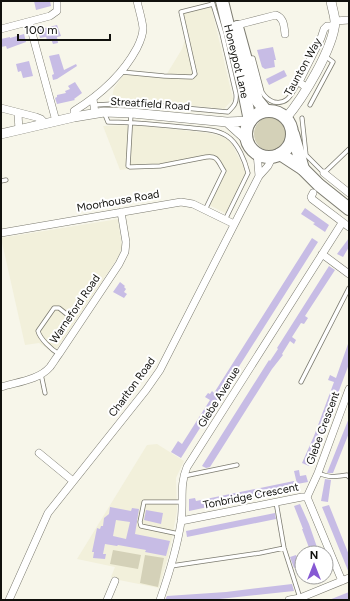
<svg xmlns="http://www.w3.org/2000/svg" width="350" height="601" font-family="Figtree,sans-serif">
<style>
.built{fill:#f2f0db}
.green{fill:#d4d1b8}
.building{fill:#c7bce5;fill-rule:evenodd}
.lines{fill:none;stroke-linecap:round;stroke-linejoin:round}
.service-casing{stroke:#7c7b70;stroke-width:5}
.minor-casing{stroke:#7c7b70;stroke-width:8}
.tertiary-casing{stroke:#7c7b70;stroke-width:10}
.primary-casing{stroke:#7c7b70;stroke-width:14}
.service{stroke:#fff;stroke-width:3.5}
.minor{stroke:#fff;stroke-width:7}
.tertiary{stroke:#fff;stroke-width:9}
.primary{stroke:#fff;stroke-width:12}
.labels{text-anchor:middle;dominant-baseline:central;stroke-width:4;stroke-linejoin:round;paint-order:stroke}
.street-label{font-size:11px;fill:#11110d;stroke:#fff}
</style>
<rect width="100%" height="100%" fill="#f7f6ea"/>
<path class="built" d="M211,6L233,99L224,109L112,97L114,88L125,73L165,77L182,49L186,36L183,13Z
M134,125L208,133L220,136L230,140L246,172L229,215L207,204L223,171L212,159L120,170L103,126Z
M118,219L122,247L119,256L54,353L39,343L25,345L1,238Z
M157,444L184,461L176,478L177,511L169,553L159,588L119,580L111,577L115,567L77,559L147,445Z"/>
<path class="green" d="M254 134a17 17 0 1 1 34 0a17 17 0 1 1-34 0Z
M113,550L141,555L138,569L110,564Z
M145,555L164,558L158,587L140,583Z"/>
<path class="building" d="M34,1H50L51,6L36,10Z
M57,25L61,36L57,37L58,43L53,44L51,39L47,40L46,37L40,38L38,30Z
M24,34L26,42L7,49L6,46L1,47V39L10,37V38Z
M273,47L276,60H274L275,67L265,69L262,67L257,50Z
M59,54L64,70L76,64L77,66L57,79L53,80L52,75L54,74L49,56Z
M29,61L33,76L23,78L21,71L18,72L16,64Z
M284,70L287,76L269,85L266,79Z
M75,82L82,93L74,99L75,100L57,104L55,98L57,97V95L66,93L65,91L70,89L68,86Z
M305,208L329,225L325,232L313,224L315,223L301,214Z
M312,238L318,242L181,458L171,452L178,441L182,444L210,400L205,397L208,393L210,394L212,391L214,393Z
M349,238V247L343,257L337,254Z
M329,266L335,270L305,316L308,318L304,324L301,323L292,337L296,340L294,344L290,341L282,354L283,355L272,369L210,467L206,468L202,466L269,360L270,361L278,349L277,348Z
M120,282L125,286L124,287L126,289L124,292L127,294L124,298L113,292Z
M348,344L349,364L322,436L309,466L302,463L314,436L334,382L328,380L330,375L336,378Z
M349,418V433L333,473H327Z
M299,470L300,476L306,475L308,482L297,484L294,471Z
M325,479L331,480L328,502L321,501Z
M294,481L295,489L189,511V499L195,498L196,501Z
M300,504L309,524L319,553H311L302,529H303L294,506Z
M329,505L349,555V573L322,507Z
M110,507L131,511L132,508L139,509L135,534L170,541L166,556L145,552L146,550L118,545L117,546L105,544L103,554H106L105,559L93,558L94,552H92L97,528L100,529L101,526H103L104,518L109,514ZM116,520L130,522L126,539L113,536Z
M146,510L163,513L161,524L144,520Z
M275,513L276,519L187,537L186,531Z
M296,555L301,565L294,568L290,557Z
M292,584L294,591L210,600H165L167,596L226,592Z
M349,592V600H329Z"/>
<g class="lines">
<g class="service-casing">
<path id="service" d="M247,58H253L262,92C265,97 268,100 274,102C289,105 292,92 299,82
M122,72L164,76L192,77L195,74L181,12L213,4
M95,105L130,103L228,112C234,106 237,103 236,94L222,34L212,1
M310,105L333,62L325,56
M104,112L108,122C133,122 157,125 182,127C196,129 215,128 227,136C238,143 245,161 248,173L225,220
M131,114L128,166L130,167L160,166L206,157C218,155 218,162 224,171L205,210
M302,118L306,155L324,173L349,149
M1,181L6,180
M59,354C52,350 40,339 38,331L54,308H59L69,316
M41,374L45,393
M301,382L349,288
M318,473C331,478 333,477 347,475L349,477
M184,476L237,465
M276,502L284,548L300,598
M179,534L141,526L140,522L144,502H182
M171,566L260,553L284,548"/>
</g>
<g class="minor-casing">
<path id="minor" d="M335,21L349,20
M29,22L56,121
M237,25L276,15C284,18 284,26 285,34
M1,29L50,16L57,11V1
M307,88L299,82L321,38L324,29L327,26H334
M93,99L95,113
M1,108L36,117L41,119L45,123
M18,114L19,130
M74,117V111C100,95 122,76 137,48C140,42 143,36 143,28C142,19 139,10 137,1
M257,153L259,176
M324,173L349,193
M313,193L311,197L312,199L349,227
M1,233L181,202L193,204L234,224
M322,254L349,274
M1,387C17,382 39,380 50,367C53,363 56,358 59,354L119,264L125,252L126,242L121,212
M39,453L73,481
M307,497L318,473L349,389
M307,497L342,581
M181,521L302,497H307
M9,600L48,513L146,390L160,370L259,176L268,166L273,156
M107,600L115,581
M160,600C169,574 177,549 181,522C184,503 179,485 187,467L342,223
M289,600L300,598L349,578"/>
</g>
<g class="tertiary-casing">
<path id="tertiary" d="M286,118C303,98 333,49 335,22C335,16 332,8 331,1
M227,122L247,140
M1,134L74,117L104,112L132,113L227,122L250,121"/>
</g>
<g class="primary-casing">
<g id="primary">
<path id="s1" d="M222,1L243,86L250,121"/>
<path d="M237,27L257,100L266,111"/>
<circle cx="269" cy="134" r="23"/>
<path d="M293,134L303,169"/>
<path d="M280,154L303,169L319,185L349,209"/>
</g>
</g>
<use href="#service" class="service"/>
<use href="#minor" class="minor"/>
<use href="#tertiary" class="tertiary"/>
<use href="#primary" class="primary"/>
</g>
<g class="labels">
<g class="street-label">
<text stroke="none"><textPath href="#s1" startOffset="62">Honeypot Lane</textPath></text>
<text transform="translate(303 67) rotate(-61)">Taunton Way</text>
<text transform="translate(150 104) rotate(4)">Streatfield Road</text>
<text transform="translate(118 201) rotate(-10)">Moorhouse Road</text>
<text transform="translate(75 309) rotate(-56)">Warneford Road</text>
<text transform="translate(132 387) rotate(-54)">Charlton Road</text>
<text transform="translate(219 397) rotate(-58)">Glebe Avenue</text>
<text transform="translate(323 428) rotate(-70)">Glebe Crescent</text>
<text transform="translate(251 496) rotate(-11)">Tonbridge Crescent</text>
</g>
</g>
<rect width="350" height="601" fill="none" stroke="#11110d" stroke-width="4"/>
<g transform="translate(314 565)"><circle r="19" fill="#ffffff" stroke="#a0a09e"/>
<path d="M0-3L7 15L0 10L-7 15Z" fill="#8659d3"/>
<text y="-6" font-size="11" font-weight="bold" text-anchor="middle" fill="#11110d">N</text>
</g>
<path d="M18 34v6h92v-6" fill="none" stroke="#11110d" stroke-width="2"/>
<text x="24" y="34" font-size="12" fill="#11110d" stroke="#ffffff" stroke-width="3" paint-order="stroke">100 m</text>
</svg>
